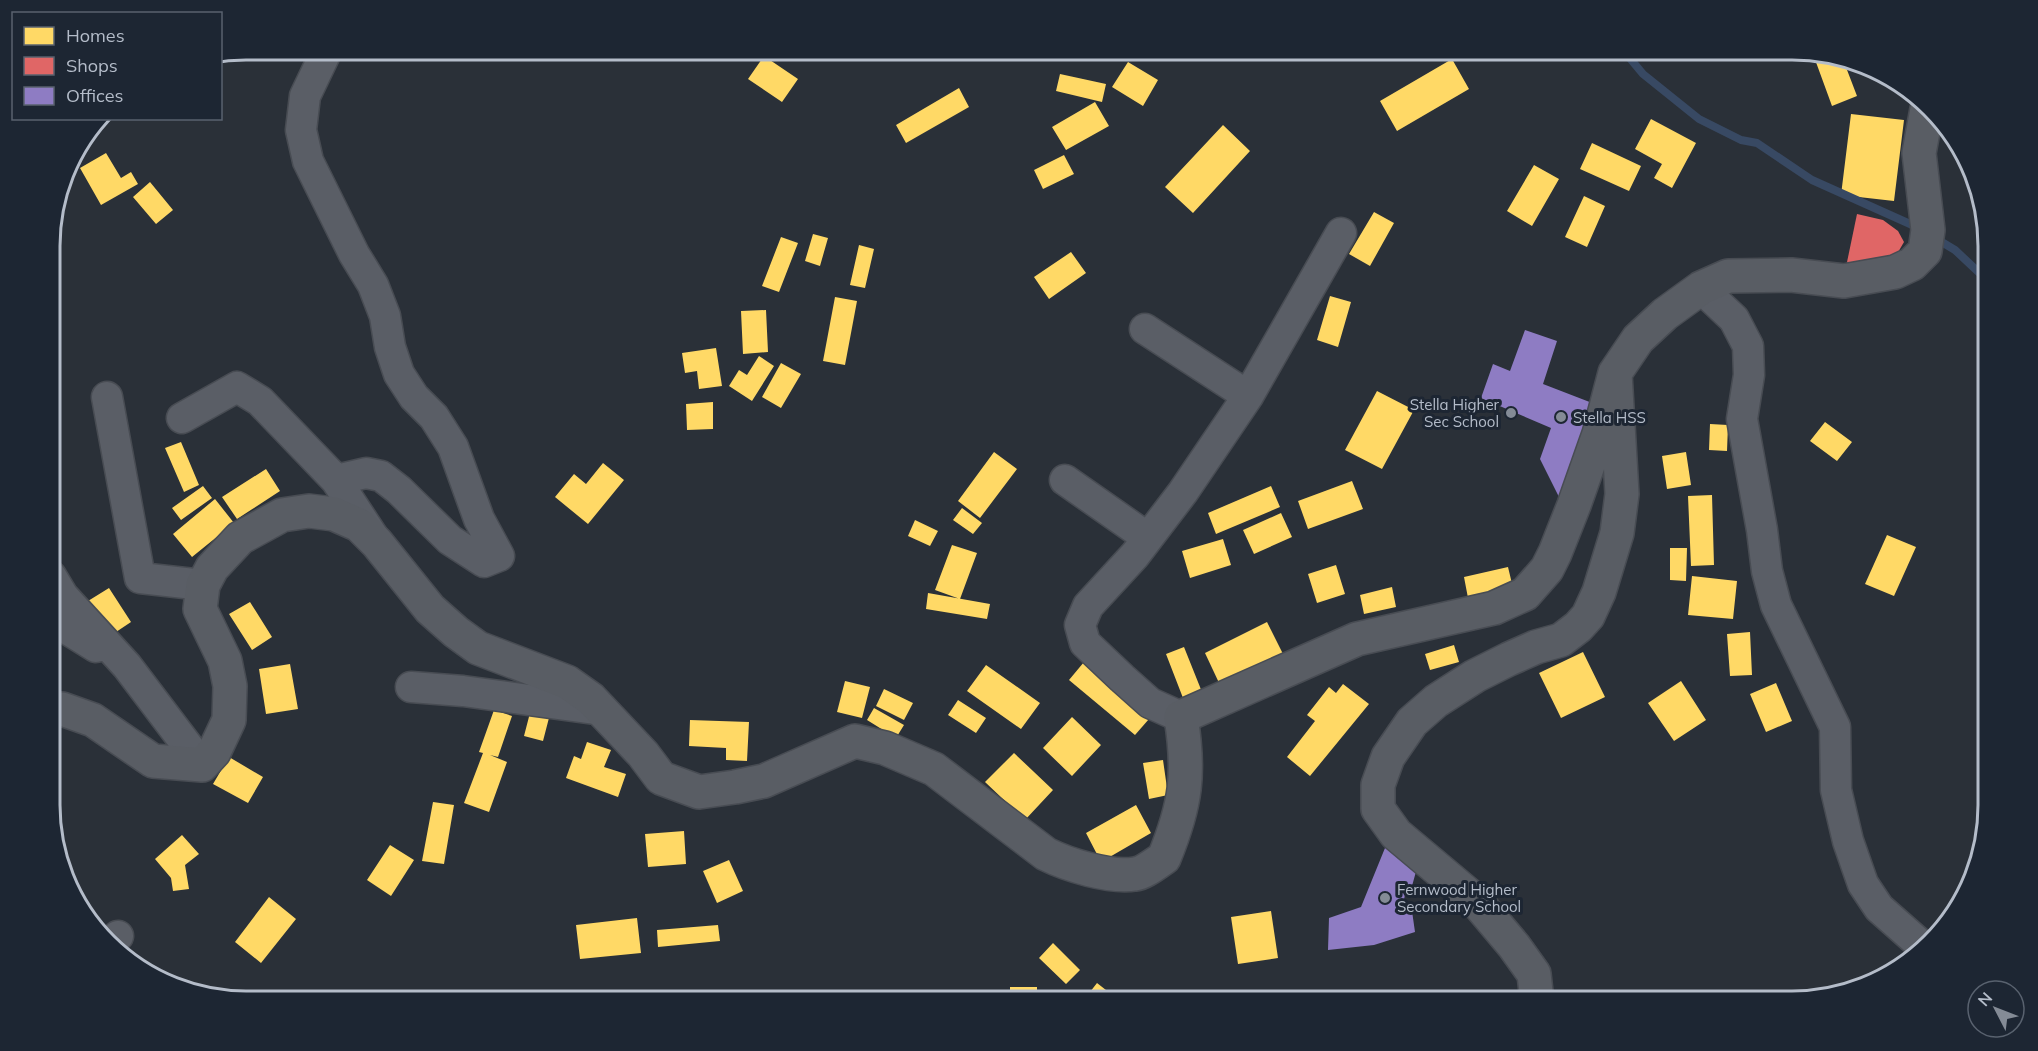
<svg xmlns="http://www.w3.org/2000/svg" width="2038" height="1051" font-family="Mulish,sans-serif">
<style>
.homes{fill:#ffd966}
.shops{fill:#e06666}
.offices{fill:#8e7cc3}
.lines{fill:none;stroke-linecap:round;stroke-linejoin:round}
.stream{stroke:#384963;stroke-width:8}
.street-casing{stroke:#484c53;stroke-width:33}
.secondary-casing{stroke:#484c53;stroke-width:36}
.street{stroke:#5a5e66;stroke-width:30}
.secondary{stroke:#595d64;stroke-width:33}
.poi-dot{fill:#848b96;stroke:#1d2633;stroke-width:2}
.labels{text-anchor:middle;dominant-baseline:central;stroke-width:6;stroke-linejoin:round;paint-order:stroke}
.poi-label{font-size:15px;fill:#b4bcc9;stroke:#1d2633;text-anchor:start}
.rim{fill:none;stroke:#b4bcc9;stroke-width:3}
</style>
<rect width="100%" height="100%" fill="#2a3038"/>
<path class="homes" d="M1813,54L1844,62L1857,96L1832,106Z
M764,56L798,79L782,102L748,79Z
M1452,59L1469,89L1397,131L1380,101Z
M1128,62L1158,80L1143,106L1112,87Z
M1060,74L1106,84L1102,102L1056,91Z
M959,88L969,107L906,143L896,125Z
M1095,102L1109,126L1066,150L1052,127Z
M1851,114L1904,120L1894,201L1841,195Z
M1651,119L1696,143L1672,188L1654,178L1662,164L1635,149Z
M1223,125L1250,151L1193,213L1165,187Z
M1592,143L1641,166L1629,191L1580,169Z
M106,153L121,178L131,172L138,184L101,205L80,168Z
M1064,155L1074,174L1043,189L1034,170Z
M1534,165L1559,179L1532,226L1507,211Z
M150,182L173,210L156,224L133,197Z
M1584,196L1605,206L1587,247L1565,237Z
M1374,212L1394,223L1370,266L1349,254Z
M813,234L828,238L820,266L805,261Z
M781,237L798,243L779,292L762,286Z
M859,245L874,249L865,288L850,285Z
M1071,252L1086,273L1049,299L1034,277Z
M1330,296L1351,302L1338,347L1317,340Z
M835,297L857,301L845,365L823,361Z
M766,310L768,352L743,354L741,311Z
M716,348L722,386L699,389L697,371L685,373L682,353Z
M759,356L774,366L752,401L729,386L739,370L747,375Z
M781,363L801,374L781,408L762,397Z
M1377,391L1414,410L1382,469L1345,450Z
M713,402V429L687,430L686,404Z
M1825,422L1852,442L1837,461L1810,441Z
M1710,424L1728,425L1727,451L1709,450Z
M181,442L199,485L184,492L165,448Z
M994,452L1017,469L980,518L958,501Z
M1686,452L1691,485L1667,489L1662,456Z
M603,463L624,480L588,524L555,497L574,474L586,484Z
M266,469L280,491L237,519L222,497Z
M1352,481L1363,509L1308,529L1298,501Z
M203,486L212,498L181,520L172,508Z
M1271,486L1280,507L1216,534L1208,513Z
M1712,495L1714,565L1691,566L1688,496Z
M215,499L234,523L192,557L173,534Z
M962,508L982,523L973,534L953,520Z
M1281,513L1292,537L1254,554L1243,530Z
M915,520L938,531L930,546L908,536Z
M1887,535L1916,547L1894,596L1865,584Z
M1223,539L1231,565L1190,578L1182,551Z
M952,545L977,553L960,599L935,590Z
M1670,548H1687L1686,581L1670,580Z
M1336,565L1345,594L1317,603L1308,574Z
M1508,567L1513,588L1468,598L1464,577Z
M1692,576L1737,581L1733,619L1688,615Z
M1392,587L1396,607L1364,614L1360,595Z
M109,588L131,622L110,636L88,601Z
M928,593L990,604L987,619L926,609Z
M250,602L272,637L252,650L229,614Z
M1267,622L1283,654L1220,685L1205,653Z
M1750,632L1752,675L1730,676L1727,634Z
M1454,645L1459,662L1430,670L1425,654Z
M1184,647L1202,692L1183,698L1166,654Z
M1583,652L1605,697L1561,718L1539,673Z
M1089,656L1156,711L1135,735L1069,680Z
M290,664L298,709L266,714L259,669Z
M986,665L1040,703L1021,729L967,691Z
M845,681L870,687L862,718L837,712Z
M1681,681L1706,720L1674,741L1648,703Z
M1776,683L1792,721L1766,732L1750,694Z
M1343,684L1369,704L1310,776L1287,757L1315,721L1307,715L1329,687L1336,693Z
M884,689L913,703L904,720L876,706Z
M958,700L986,718L976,733L948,715Z
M874,708L904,725L896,738L867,720Z
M531,709L550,714L543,741L524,736Z
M494,710L512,716L498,757L490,755L507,762L489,812L464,803L483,753L479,752Z
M1072,717L1101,745L1072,776L1043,748Z
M690,720L749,722L747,761L726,760V748L689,746Z
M587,742L611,750L604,767L626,774L618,797L566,778L574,756L581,759Z
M1014,753L1053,790L1025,820L985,782Z
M229,757L263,777L248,803L213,784Z
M1163,760L1168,795L1149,799L1143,763Z
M433,802L454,805L444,864L422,861Z
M1136,805L1151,833L1101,862L1086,833Z
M684,831L686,864L648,867L645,834Z
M182,835L199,854L185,865L189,889L173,891L171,878L155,859Z
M390,845L414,860L391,896L367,880Z
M729,860L743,891L717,903L703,871Z
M269,897L296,919L261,963L235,942Z
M1271,911L1278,958L1238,964L1231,917Z
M637,918L641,953L580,959L576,925Z
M718,925L720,941L658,947L657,930Z
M1053,943L1080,970L1066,984L1039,958Z
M1097,983L1120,1001H1083Z
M1010,987H1037V1001H1010Z
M406,996L426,999V1001H405Z"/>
<path class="shops" d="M1857,214L1883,220L1898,231L1904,242L1897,254L1883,261L1846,267Z"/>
<path class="offices" d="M1525,330L1557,341L1543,384L1600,406L1560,499L1540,459L1551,428L1481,398L1493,364L1510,371Z
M1390,845L1417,868L1412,886L1406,887L1403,907L1412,911L1415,932L1374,945L1328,950L1329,918L1361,907L1385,848Z"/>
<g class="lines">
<path class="stream" d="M1623,50L1643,74L1699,119L1741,140L1757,143L1812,180L1919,228
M1935,238L1955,250L1987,280"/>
<g class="street-casing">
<path id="street" d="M327,50L305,96L301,130L308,161L354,254L373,285L385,316L390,347L399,374L414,397L434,417L453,447L479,519L499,556L484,562L450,540L399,490L381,476L366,473L336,480
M1701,288L1734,319L1748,346L1749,375L1742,419L1762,530L1767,571L1776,605L1835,727L1836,790L1848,841L1863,884L1879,908L1921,945
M1145,329L1248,396
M107,397L140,578L203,585
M182,418L237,387L260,401L336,480L374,538
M1065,480L1148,538
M51,576L63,596L127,666L202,765
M51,619L96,647
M411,687L463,691L602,710
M1181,717L1150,703L1122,678L1085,643L1080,625L1088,606L1135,555L1183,492L1248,396L1341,233
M111,942L118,936"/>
</g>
<g class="secondary-casing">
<path id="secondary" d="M51,710L62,709L93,720L153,761L202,765L214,752L229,720L230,686L225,661L200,609L203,585L212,568L240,538L282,515L309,511L334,514L359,525L377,543L430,609L456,632L478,648L567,682L591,699L643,754L661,778L699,792L735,787L764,781L855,741L885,748L934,769L1046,854C1068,865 1110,878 1135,874C1144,873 1156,863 1164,858C1186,804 1190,774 1181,717L1357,639L1494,608L1525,594L1547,569L1555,553L1574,505L1599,434L1615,373
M1537,1001L1534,974L1514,946L1477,902L1396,834L1378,809V785L1388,757L1412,722L1436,701L1475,676L1509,659L1536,647L1561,640L1578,627L1588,616L1599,592L1617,533L1622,494L1615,373L1638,339L1665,314L1701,288L1728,276L1791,275L1844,281L1895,272L1912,264L1925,251L1928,230L1919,153L1927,109"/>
</g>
<use href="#street" class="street"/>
<use href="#secondary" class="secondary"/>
</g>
<g class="poi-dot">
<circle cx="1511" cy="413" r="6"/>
<circle cx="1561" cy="417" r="6"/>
<circle cx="1385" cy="898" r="6"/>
</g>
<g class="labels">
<g class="poi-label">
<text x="1499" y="404" text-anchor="end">Stella Higher<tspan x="1499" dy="17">Sec School</tspan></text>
<text x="1573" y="417">Stella HSS</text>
<text x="1397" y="889">Fernwood Higher<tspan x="1397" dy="17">Secondary School</tspan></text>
</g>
</g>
<path d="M0 0H2038V1051H0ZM246 60H1792A186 186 0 0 1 1978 246V805A186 186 0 0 1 1792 991H246A186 186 0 0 1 60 805V246A186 186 0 0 1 246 60Z" fill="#1d2633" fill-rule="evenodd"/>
<path class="rim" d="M246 60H1792A186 186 0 0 1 1978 246V805A186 186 0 0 1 1792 991H246A186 186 0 0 1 60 805V246A186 186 0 0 1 246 60Z"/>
<rect x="12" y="12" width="210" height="108" fill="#1d2633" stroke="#59626f" stroke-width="1.5"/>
<rect x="24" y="27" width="30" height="18" fill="#ffd966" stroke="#59626f" stroke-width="1.5"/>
<text x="66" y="42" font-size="18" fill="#b4bcc9">Homes</text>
<rect x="24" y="57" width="30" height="18" fill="#e06666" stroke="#59626f" stroke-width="1.5"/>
<text x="66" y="72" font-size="18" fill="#b4bcc9">Shops</text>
<rect x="24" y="87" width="30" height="18" fill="#8e7cc3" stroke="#59626f" stroke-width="1.5"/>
<text x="66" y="102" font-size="18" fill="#b4bcc9">Offices</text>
<g transform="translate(1996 1009) rotate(312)"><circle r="28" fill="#1d2633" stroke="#59626f" stroke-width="1.5"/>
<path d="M0-4.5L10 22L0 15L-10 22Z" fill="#848b96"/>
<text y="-9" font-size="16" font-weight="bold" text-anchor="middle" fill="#b4bcc9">N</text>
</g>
</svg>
